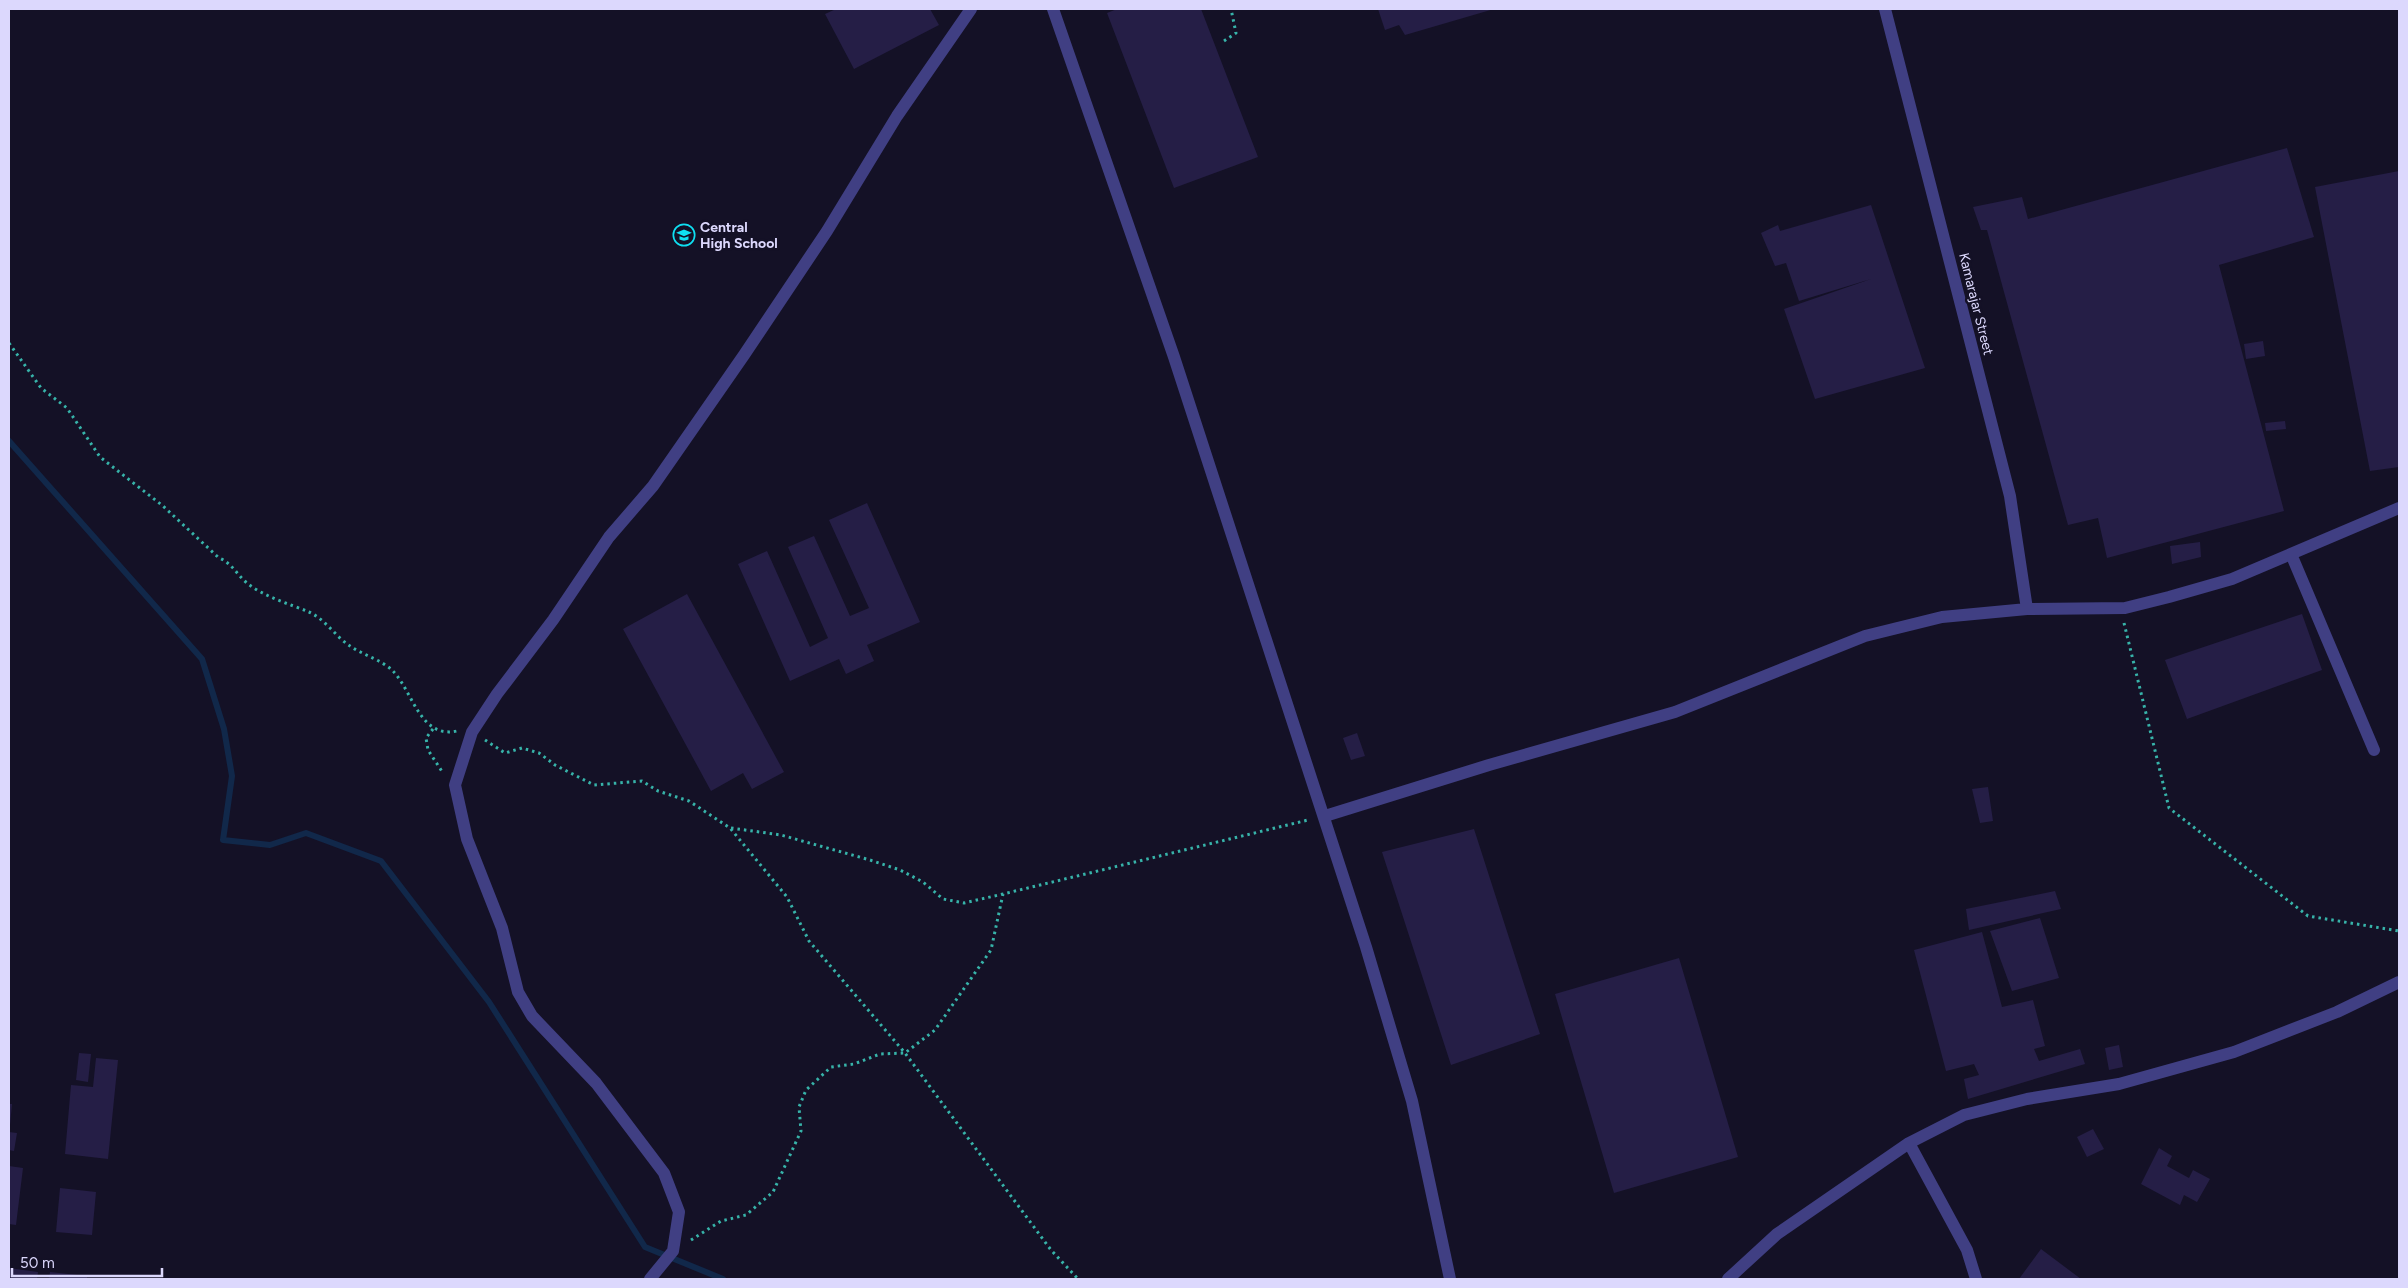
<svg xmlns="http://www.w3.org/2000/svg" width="2408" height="1288" font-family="Figtree,sans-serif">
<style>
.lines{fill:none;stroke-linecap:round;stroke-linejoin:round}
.stream{stroke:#11284a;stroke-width:6}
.building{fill:#251e46}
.path{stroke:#37b3a9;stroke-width:3;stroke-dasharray:2.5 4;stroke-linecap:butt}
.minor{stroke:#403f83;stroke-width:12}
.labels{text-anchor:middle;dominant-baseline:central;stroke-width:5;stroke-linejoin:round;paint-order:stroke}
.poi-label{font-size:14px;font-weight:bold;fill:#dcd8fd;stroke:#141126;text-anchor:start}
.street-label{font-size:14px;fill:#dcd8fd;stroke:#141126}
</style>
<rect width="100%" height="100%" fill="#141126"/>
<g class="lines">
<path class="stream" d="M9,441L202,659L224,729L232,776L223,840L270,845L306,833L381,861L489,1002L645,1247L723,1279"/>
</g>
<path class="building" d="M836,9H930L939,25L854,69L825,14Z
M1117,9H1201L1258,157L1174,188L1107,13Z
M1378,9H1494L1405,35L1399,25L1385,30Z
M2287,148L2314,237L2219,265L2284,511L2107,558L2098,518L2068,525L1987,230H1981L1973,207L2022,197L2028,219Z
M2399,171V467L2370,471L2315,187Z
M1871,205L1925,368L1815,399L1784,309L1871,279L1799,301L1786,263L1775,266L1761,233L1778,225L1780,231Z
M2263,341L2265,356L2246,359L2244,344Z
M2285,421L2286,429L2266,431L2265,423Z
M867,503L920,622L867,645L874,661L846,674L839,659L790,681L738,564L767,551L810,647L828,638L788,547L814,536L850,616L869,608L829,520Z
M2200,542L2201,557L2172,564L2170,546Z
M687,594L784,772L752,789L743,773L711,791L623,629Z
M2302,614L2322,670L2187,719L2165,660Z
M1357,733L1365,756L1351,760L1343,738Z
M1988,787L1993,821L1980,823L1972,789Z
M1474,829L1540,1034L1451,1065L1382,852Z
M2055,891L2061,909L1969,930L1966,909Z
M2040,918L2059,978L2012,991L1990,931Z
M1982,932L2002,1007L2033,1000L2045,1046L2034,1049L2039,1061L2080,1049L2085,1064L1968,1099L1964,1079L1979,1075L1974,1064L1946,1071L1914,950Z
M1679,958L1738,1157L1614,1193L1555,994Z
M2119,1045L2123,1067L2109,1070L2105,1048Z
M79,1053L91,1054L88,1082L76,1080Z
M96,1058L118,1060L108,1159L65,1154L71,1085L93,1087Z
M9,1104H12L10,1125H9Z
M2093,1129L2104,1149L2087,1157L2077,1137Z
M9,1132L17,1133L14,1151L9,1150Z
M2159,1148L2172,1156L2167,1166L2189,1178L2193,1170L2210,1179L2197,1202L2184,1195L2180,1205L2141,1184Z
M9,1166L23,1168L16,1225L9,1224Z
M60,1188L96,1192L92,1235L56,1232Z
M2041,1249L2081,1279H2019Z
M9,1268L38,1272L37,1279H9Z
M50,1272L87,1276V1279H49Z"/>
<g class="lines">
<path class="path" d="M1224,41L1236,33L1231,9
M9,343L41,388L67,408L100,457L163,506L219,558C232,563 237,575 247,583C264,597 290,604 309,612C325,619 336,637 350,646C363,655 382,660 393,671C413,692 420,739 457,731
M2124,623L2169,808L2308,916L2399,931
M433,729L426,738L428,750L443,773
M485,740L505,753L522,748L539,753L555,765L594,785L642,781L658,791L689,801L730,828L787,897L809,941L905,1053L1051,1250L1078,1279
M731,828L781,835L870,860L900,870L923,882L943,899L964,903L1003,894
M691,1240L721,1221L746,1215L773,1192L801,1131L799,1107L806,1090L831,1067L854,1064L880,1054L905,1053L935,1030L991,950L1003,894L1308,820"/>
<path class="minor" d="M1053,9L1174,357L1366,947L1412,1101L1450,1279
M1885,9L2010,496L2027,609
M2291,554L2374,750
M1325,816L1489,765L1675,712L1865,636L1942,617L2027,609L2125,608L2169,597L2232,579L2399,508
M1909,1143L1967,1250L1976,1279
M650,1279L673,1251L679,1212L664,1173L596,1083L532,1016L518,992L502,928L467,839L455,785L472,732L497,694L553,620L609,537L653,486L744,355L827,231L897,116L971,9
M1728,1279L1777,1234L1909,1143L1964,1115L2027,1099L2119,1084L2234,1052L2337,1012L2399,982"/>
</g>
<defs>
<g id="school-ring" transform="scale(1.125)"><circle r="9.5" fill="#141126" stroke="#0fe0f2" stroke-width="1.5"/><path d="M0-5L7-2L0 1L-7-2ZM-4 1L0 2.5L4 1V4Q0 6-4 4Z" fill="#0fe0f2"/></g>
</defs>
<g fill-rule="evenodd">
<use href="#school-ring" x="684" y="235"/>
</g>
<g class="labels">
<g class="poi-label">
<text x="700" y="227">Central<tspan x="700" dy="16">High School</tspan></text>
</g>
<g class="street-label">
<text transform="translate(1976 304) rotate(76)">Kamarajar Street</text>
</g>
</g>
<rect width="2408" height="1288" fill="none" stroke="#dcd8fd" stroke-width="20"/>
<path d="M12 1268v8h150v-8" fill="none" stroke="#dcd8fd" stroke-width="2.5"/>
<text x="20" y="1268" font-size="15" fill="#dcd8fd" stroke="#141126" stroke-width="4" paint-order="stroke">50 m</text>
</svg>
